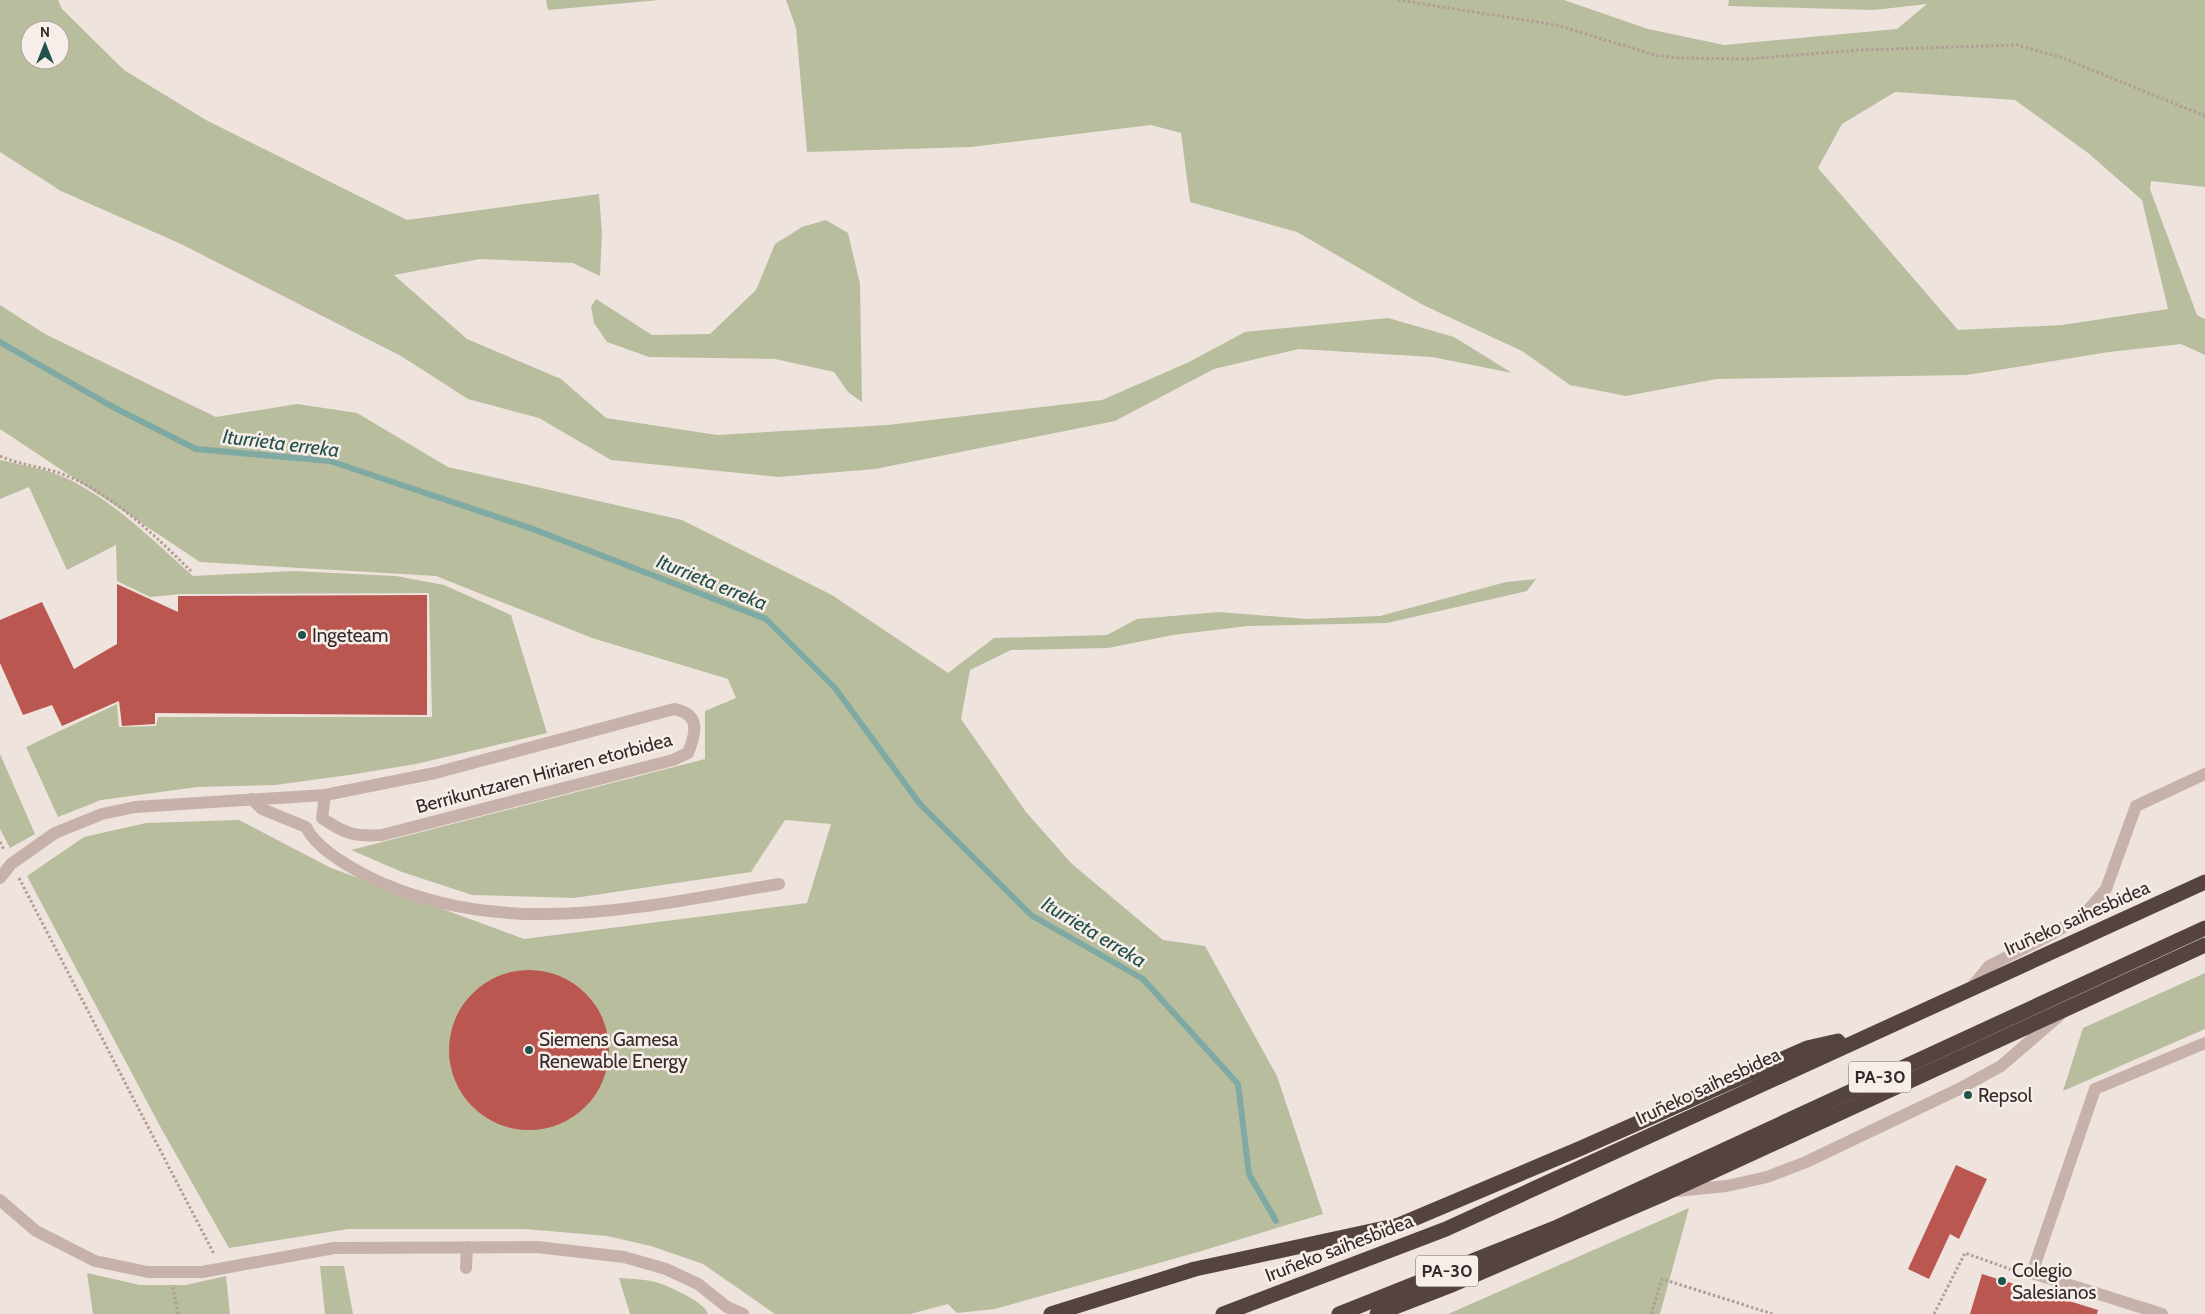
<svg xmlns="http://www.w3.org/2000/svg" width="2205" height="1314" font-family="Cabin,sans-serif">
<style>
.green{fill:#b8bd9e;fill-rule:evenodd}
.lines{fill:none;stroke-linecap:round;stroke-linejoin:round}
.stream{stroke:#7faaa4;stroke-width:6}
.building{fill:#ba5751}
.path{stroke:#b29c94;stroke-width:3;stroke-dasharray:2.5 2.5;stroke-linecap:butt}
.minor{stroke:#c6b2aa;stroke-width:12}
.highway{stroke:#554341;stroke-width:15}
.poi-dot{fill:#22524c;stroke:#f8eee9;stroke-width:2}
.labels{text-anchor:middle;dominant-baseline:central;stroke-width:5;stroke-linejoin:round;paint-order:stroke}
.shield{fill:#f8eee9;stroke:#706563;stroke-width:1}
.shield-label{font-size:18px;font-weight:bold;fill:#352a29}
.poi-label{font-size:19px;fill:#352a29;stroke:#f8eee9;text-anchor:start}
.street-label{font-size:19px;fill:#352a29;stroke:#f8eee9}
.water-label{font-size:20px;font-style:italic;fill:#22524c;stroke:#f8eee9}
</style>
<rect width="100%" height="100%" fill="#efe3dd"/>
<path class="green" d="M0,0H58L62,9L124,70L206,120L407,220L599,194L602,233L600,276L573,263L480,259L394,275L467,339L561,379L606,418L717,435L888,425L1102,400L1189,362L1245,332L1388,318L1454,337L1512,373L1432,357L1299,349L1214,369L1115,421L875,469L778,477L611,460L539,418L468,399L401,356L181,244L61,191L0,152ZM30,30H60V60H30Z
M546,0H660L548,10Z
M786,0H1564L1648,29L1724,45L1897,29L1927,4L1874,10L1728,6L1729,0H2205V187L2151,181L2150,189L2197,315L2205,319V355L2181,344L2109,352L1967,375L1717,379L1626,396L1570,385L1522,351L1423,305L1297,232L1190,202L1181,133L1151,125L971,147L807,152L796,28ZM1895,92L2015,100L2088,153L2142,200L2168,309L2062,325L1958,330L1818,168L1842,124Z
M826,220L848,233L860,284L862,402L848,392L834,372L775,359L649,357L607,342L594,323L591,307L596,299L652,335L710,334L756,290L775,244L802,227Z
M0,305L45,334L216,417L297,404L357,413L448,467L682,520L832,595L948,673L994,638L1107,635L1137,619L1219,612L1307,619L1380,616L1506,582L1536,579L1527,591L1387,623L1248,626L1173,635L1108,648L1011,650L970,670L961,719L1026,812L1072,864L1163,940L1205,946L1277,1076L1323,1214L1198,1252L995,1309L957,1313L948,1304L910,1314H775L703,1264L651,1246L607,1236L525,1229H348L229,1248L161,1128L27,876L84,837L146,823L239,820L331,868L524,939L807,903L831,824L785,820L751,872L574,898L472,895L402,872L351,850L705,759V711L736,698L728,679L592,638L436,576L200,562L0,429Z
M0,460C22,465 46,469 66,478C115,501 153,541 193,576L293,571L396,576L444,585L511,615L547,733L416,764L349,775L275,785L198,787L101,800L58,817L26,747L117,704L119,727L156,726L158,717H432L429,593L181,594L150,597L117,581L116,545L67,570L29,487L0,499Z
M0,754L35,834L10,848L0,829Z
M2205,973V1029L2063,1091L2083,1028Z
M1689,1208L1660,1314H1448Z
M320,1266H344L353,1314H325Z
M87,1273L140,1285H186L226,1276L230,1314H93Z
M619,1278C632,1279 647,1279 659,1283C670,1287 705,1302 708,1314H630Z"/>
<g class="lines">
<path class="stream" d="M0,342L111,406L196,449L330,461L533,529L766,619L835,688L920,804L1031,915L1143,979L1238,1084L1249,1174L1276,1221"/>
</g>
<path class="building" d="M117,584L178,612V596L427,595V715L155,713V724L122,726L119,701L62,726L52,705L23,715L0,663V620L42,602L74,669L117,644Z
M449 1050a80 80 0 1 1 160 0a80 80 0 1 1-160 0Z
M1956,1165L1987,1179L1959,1239L1950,1234L1929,1279L1908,1269Z
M1982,1274L2098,1310L2097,1314H1970Z"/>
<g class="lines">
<path class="path" d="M1398,0L1556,25L1655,55L1679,58L1747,59L1858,50L2017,45L2060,57L2205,116
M0,456C22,466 47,467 70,477C117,498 154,535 191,571
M0,842L4,850
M19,878L214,1254
M173,1287L178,1314
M1651,1314L1662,1279L1773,1314
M1934,1314L1965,1253L2018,1272"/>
<path class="minor" d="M252,799L262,809L306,827C316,848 346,865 367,876C500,942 640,907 779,884
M322,818L325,795
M0,878L11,864L55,833L102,814L135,807L325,795L435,773L674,709C701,714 696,733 688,753L673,760L382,835C355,837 345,834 322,818
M1971,988L1989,966L2054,933L2085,914L2106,889L2136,806L2205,774
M1676,1191L1727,1186L1767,1177L1806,1162L1959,1089L2001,1066L2060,1015
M0,1200L36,1231L95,1261L148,1272H202L334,1248L537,1247L624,1257L666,1269L698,1284L727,1307L743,1314
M466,1268L467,1247
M2162,1314L2032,1273L2095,1089L2205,1043"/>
<path class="highway" d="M1051,1314L1195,1269L1399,1225L1579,1149L1807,1048L1838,1041
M1223,1314L1446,1229L2205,882
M1339,1314L1555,1228L2205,928
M1377,1314L1449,1286L1666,1193L2205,945"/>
</g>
<g class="poi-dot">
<circle cx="302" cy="635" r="5"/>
<circle cx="529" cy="1050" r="5"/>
<circle cx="1968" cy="1095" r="5"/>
<circle cx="2002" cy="1281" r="5"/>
</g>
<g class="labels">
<g class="shield">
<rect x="1849" y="1061.5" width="62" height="31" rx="4"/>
<rect x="1416" y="1255.5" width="62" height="31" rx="4"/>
</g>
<g class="shield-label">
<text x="1880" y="1077">PA-30</text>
<text x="1447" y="1271">PA-30</text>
</g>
<g class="poi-label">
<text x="312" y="635">Ingeteam</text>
<text x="539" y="1039">Siemens Gamesa<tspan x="539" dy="22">Renewable Energy</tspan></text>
<text x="1978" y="1095">Repsol</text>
<text x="2012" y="1270">Colegio<tspan x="2012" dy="22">Salesianos</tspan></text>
</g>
<g class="street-label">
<text transform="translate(544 773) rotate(-15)">Berrikuntzaren Hiriaren etorbidea</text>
<text transform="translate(2077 918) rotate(-24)">Iruñeko saihesbidea</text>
<text transform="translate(1708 1086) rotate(-25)">Iruñeko saihesbidea</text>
<text transform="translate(1339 1248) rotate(-21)">Iruñeko saihesbidea</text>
</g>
<g class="water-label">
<text transform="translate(281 443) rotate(7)">Iturrieta erreka</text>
<text transform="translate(712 582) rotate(22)">Iturrieta erreka</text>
<text transform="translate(1094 932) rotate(31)">Iturrieta erreka</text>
</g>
</g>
<g transform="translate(45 45)"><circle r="24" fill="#f8eee9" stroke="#aaa09c"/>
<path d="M0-4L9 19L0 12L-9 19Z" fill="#22524c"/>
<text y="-8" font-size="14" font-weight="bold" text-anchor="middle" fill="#352a29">N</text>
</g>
</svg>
